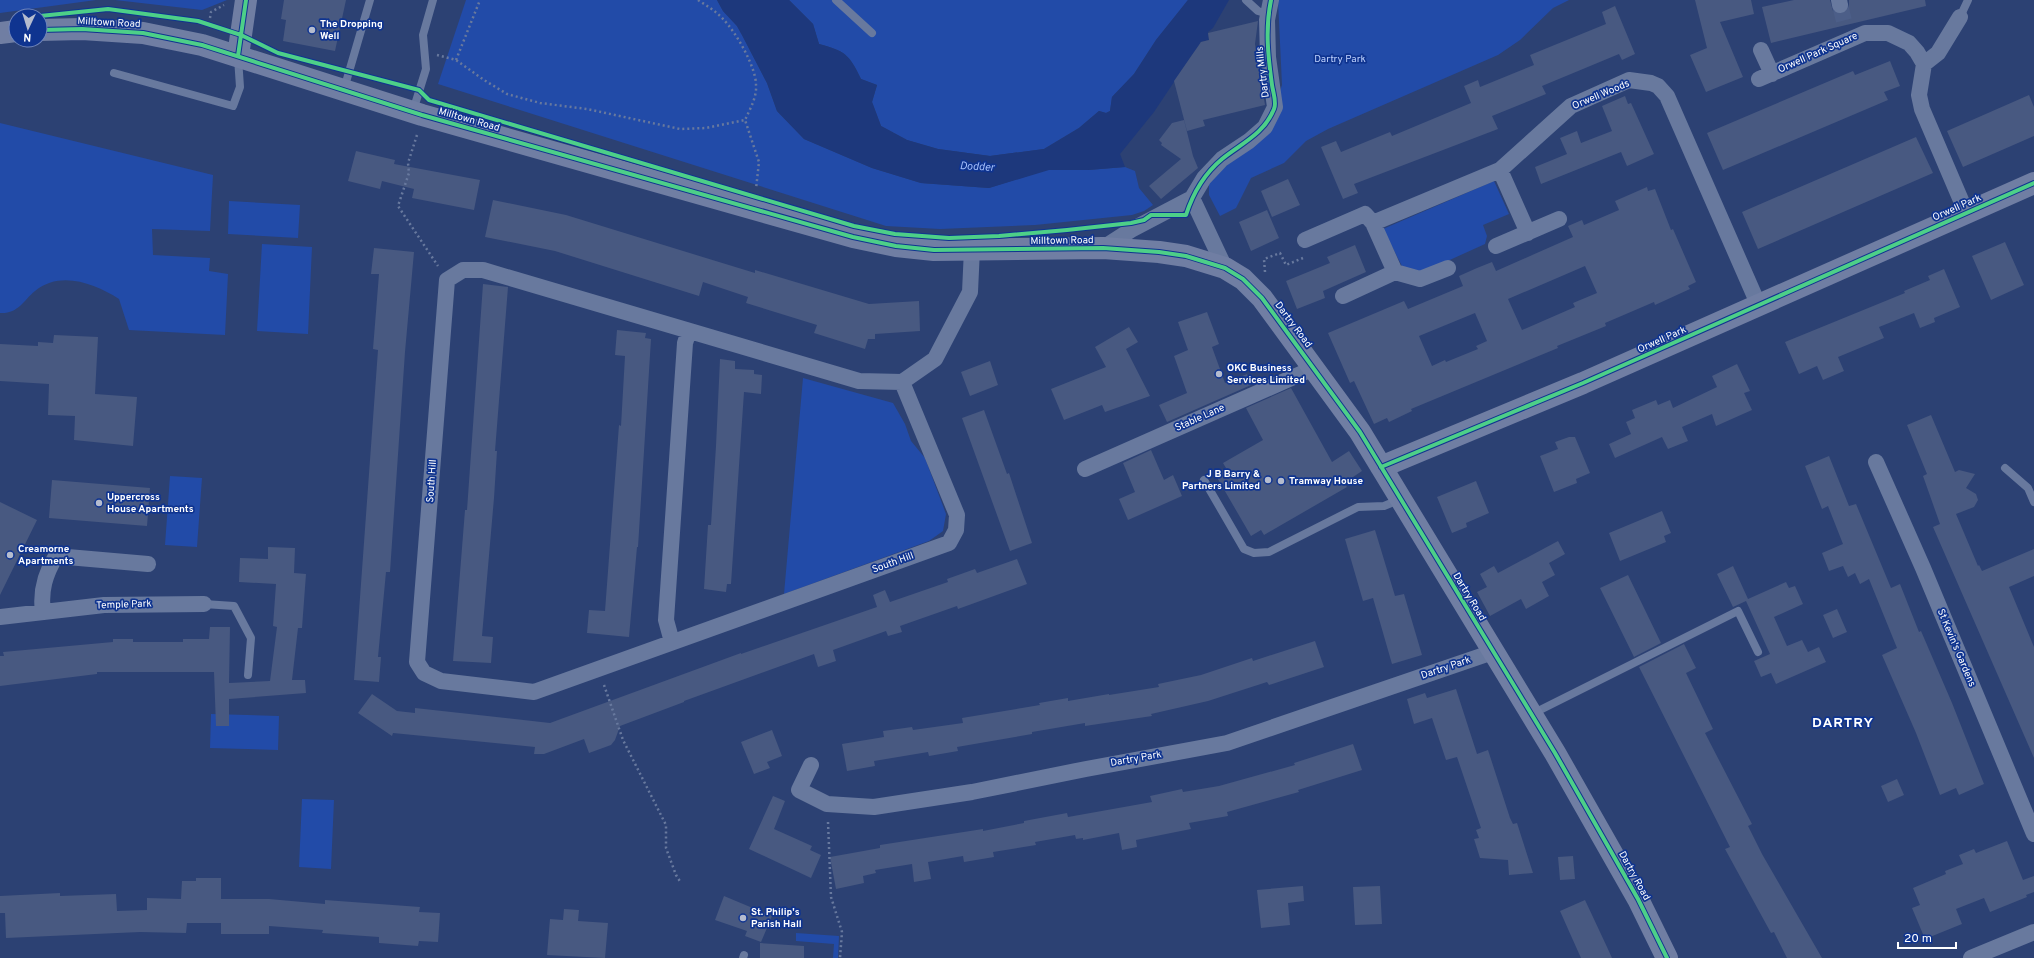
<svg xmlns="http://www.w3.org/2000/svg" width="2034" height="958" font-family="Overpass,sans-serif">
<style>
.green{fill:#224ba8}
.water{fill:#1d387c}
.building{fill:#485981;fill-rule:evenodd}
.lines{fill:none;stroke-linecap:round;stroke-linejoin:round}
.street-tunnel{stroke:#4c5e88;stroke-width:16;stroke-dasharray:16 8;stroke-linecap:butt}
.path{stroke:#68799e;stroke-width:2.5;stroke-dasharray:2 3;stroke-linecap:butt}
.lane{stroke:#68799e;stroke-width:8}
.street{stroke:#68799e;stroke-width:16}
.secondary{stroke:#707ea3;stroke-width:22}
.cycleway-casing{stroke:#0f3490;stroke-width:6}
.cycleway{stroke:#4dcf88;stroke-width:4}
.poi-dot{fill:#b5bcce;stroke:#0f3490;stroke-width:1.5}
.labels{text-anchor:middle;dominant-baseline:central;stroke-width:3.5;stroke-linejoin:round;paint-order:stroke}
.street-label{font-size:10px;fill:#fff;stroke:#0f3490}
.poi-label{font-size:10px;font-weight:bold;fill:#fff;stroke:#0f3490;text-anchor:start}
.park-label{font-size:10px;fill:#c0d3fe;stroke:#0f3490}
.water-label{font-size:11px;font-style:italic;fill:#a4bffb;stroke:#0f3490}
.district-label{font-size:14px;font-weight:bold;letter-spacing:1px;fill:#fff;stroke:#0f3490}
</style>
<rect width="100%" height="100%" fill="#2c4173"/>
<path class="green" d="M0,0H96L0,13Z
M115,0H227L202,10Z
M466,0H717L723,11L737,26L742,35L767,83L777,111L804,139L872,168L921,183L989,188L1049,169L1088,170L1125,167L1135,171L1139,188L1153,205L1144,211L1132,215L1035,225L940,229L886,226L438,84Z
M789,0H1188L1156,40L1134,74L1112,97L1110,111L1106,113L1099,111L1079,128L1044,149L990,156L938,149L907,140L881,126L872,102L877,85L861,79C849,54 845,51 819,44L813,24Z
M1278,0H1569L1553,8L1520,40L1498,55L1328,129L1306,141L1284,163L1251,178L1236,208L1220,216L1209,195V182L1268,127L1282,85Z
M0,123L213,175L210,231L152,229L153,255L210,258L209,271L228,274L225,335L129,330L119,299C95,284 61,270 35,291C23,301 18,314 0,313Z
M1494,181L1509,214L1483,225L1487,236L1485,244L1421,273L1404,270L1383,229Z
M229,201L300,205L298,238L228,234Z
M262,244L312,247L308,334L257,331Z
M803,378L893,403L905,424L911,441L925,458L946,514L943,531L929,541L784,594Z
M170,476L202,478L197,547L165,545Z
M211,714L279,716L278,750L210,748Z
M302,799L334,800L331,869L299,867Z
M796,933L839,936L838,958H833L834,944L796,941Z"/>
<path class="water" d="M717,0H789L813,24L819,44C845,51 849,54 861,79L877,85L872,102L881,126L907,140L938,149L990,156L1044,149L1079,128L1099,111L1106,113L1110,111L1112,97L1134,74L1156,40L1188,0H1229L1213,28L1208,32L1209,40L1200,42L1202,49L1194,52L1154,112L1120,154L1125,167L1088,170H1049L989,188L921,183L872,168L804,139L777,111L767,83L742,35L737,26L723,11Z"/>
<path class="building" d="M284,0H346L335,51L283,41L286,20L281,19Z
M1695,0H1751L1754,14L1720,22L1743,77L1706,92L1690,55L1707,48Z
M1794,0H1830L1833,11L1841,14L1849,8V0H1925L1926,6L1771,43L1762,7Z
M1615,6L1635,54L1622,60L1619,54L1542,86L1546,94L1492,116L1498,129L1354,184L1358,193L1343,199L1321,147L1336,141L1341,152L1390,132L1392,136L1471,103L1464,86L1478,80L1480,87L1534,65L1530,55L1606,24L1602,12Z
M1258,21L1255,44L1265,105L1203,120L1205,126L1187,131L1174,81L1201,42L1209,40L1208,33Z
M1890,61L1900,86L1884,92L1888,100L1723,170L1707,133L1853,71L1855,75Z
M2029,95L2034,107V136L1963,167L1947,131Z
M1625,96L1628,104L1631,103L1654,154L1627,166L1621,152L1541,184L1535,167L1567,154L1560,138L1577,131L1581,143L1612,131L1602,106Z
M1184,120L1193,156L1198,168L1161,199L1149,186L1181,159L1161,145L1162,143L1159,140L1172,123Z
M1916,137L1933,173L1758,249L1742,212Z
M356,151L395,160L394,164L480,180L474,210L412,198L414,189L382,181L380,189L348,181Z
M1288,179L1300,205L1272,217L1261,191Z
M1647,187L1648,191L1655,189L1671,230L1673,229L1696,282L1688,286L1690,289L1655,305L1654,302L1605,323L1606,326L1557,346L1558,348L1411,409L1412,411L1389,422L1387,418L1374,424L1354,381L1350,383L1328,333L1404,301L1408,309L1463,286L1459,276L1477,268L1492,262L1496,271L1573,237L1568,226L1582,220L1584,225L1619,210L1615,201ZM1585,266L1597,293L1573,303L1575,307L1522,330L1508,299ZM1475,313L1487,341L1476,346L1478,349L1446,362L1445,360L1432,366L1419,336Z
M493,200L566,215L719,262L755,273V270L869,304L919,301L920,331L875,334V339H868L865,349L814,333L817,325L746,303L748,297L703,282L699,296L555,251L485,237Z
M1267,210L1279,238L1251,251L1239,222Z
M2005,242L2024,285L1991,300L1972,256Z
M1355,245L1366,272L1323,291L1325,298L1297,309L1286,281L1330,263L1327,257Z
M374,248L414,252L405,352L390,572H386L378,657H381L379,682L354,680L378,350L373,349L379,274H371Z
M1944,269L1960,307L1934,318L1935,322L1920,328L1914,313L1879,327L1884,338L1838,357L1844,371L1823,380L1817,366L1799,374L1785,342L1905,293L1904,291L1930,280L1928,276Z
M483,284L508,287L495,451H497L494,498L482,636L493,637L491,663L453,661L465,510H467Z
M1207,312L1219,344L1212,347L1225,383L1247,374L1251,385L1167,422L1159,405L1187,393L1174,356L1188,350L1178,322Z
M1129,327L1138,342L1126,349L1150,396L1105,412L1102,405L1064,420L1051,389L1106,367L1095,347Z
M617,330L646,333L645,338L651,339L638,547H637L629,637L587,633L589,610L605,611L619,425L621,426L625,356L615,355Z
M54,335L98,337L95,394L137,397L133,446L74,440L75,416L48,415L49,384L0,381V344L38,346V342L53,343Z
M720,359L735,361V369L754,370V374L762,375L761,394L744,392L731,584H727L726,592L704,589L708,525H711L716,446Z
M990,361L998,385L970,396L961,372Z
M1737,364L1750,391L1744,393L1752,410L1716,426L1712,414L1682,427L1688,441L1668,449L1662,437L1615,458L1609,444L1631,434L1626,422L1635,418L1632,410L1656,400L1658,405L1670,400L1673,408L1717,387L1712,376Z
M1291,388L1332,462L1349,451L1362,471L1344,483L1347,487L1264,535L1261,530L1251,536L1215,474L1226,468L1223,463L1263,440L1246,408Z
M984,410L1007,474L1009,473L1032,543L1010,551L962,418Z
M1931,415L1955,472L1959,470L1975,474L1966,488L1976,494L1978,500L1974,507L1956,514L1978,566L1979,565L1982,571L2034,549V576L2009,587L2034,647V758L1933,527L1940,524L1923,476L1927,474L1907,425Z
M1569,437H1575L1590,473L1576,479L1577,483L1554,492L1540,456L1558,449L1555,442Z
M1151,450L1164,480L1173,475L1182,496L1128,520L1119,499L1135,492L1123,463Z
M1829,456L1849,506L1856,504L1891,588L1900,584L1919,632L1921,631L1952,703L1984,784L1959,795L1956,788L1940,795L1916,733L1882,655L1897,648L1869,579L1860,584L1855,573L1848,577L1843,566L1829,571L1822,553L1843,544L1828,506L1822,509L1805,466Z
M52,480L150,488L147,526L49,518Z
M1476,481L1489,513L1466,523L1467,527L1452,533L1437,497Z
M0,502L37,520L0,595Z
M1662,511L1671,533L1664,536L1666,542L1620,561L1609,533Z
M1375,530L1395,596L1404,594L1422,655L1392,664L1373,598L1363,601L1345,539Z
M1558,541L1565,554L1549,563L1555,575L1542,582L1549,596L1526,609L1521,599L1490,616L1477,592L1487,587L1480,574L1494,566L1498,573Z
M268,547L295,548L294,573L306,574L302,628H298L292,680H305L306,693L229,699V726H216L214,672H97V674L0,686V656H4L3,652L113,642V639H133V642H183V639H209L210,627H230L229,683L270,681L277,627L273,626L276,584L239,582L240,558L268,559Z
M1017,559L1027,584L958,609L957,606L900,626L902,632L888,636L886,631L833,650L836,661L818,667L814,654L684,701V702L620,726L615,740L611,745L589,753L584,739L544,754H534L535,747L393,733L392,736L358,713L372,694L397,711L415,713V708L550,723L741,653V654L877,607L873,595L885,590L890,602L948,582L947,579L975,569L977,573Z
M1733,566L1748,599L1786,582L1789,588L1795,586L1803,604L1774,617L1787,646L1802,640L1808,652L1819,647L1826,662L1776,684L1771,673L1761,677L1754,661L1770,654L1746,601L1733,607L1717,574Z
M1628,575L1661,643L1634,657L1600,588Z
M1837,609L1847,632L1833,638L1823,615Z
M1315,641L1324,667L1269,685L1267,682L1208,701L1151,714L1152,716L1085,726V723L1032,732V734L957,747L958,751L929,756L928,752L874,761L875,766L847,771L842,744L884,737L883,731L912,727L913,730L963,723L962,718L1040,705L1039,703L1068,698V701L1109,694V695L1159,687L1158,684L1201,675L1252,658L1253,661Z
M1684,644L1696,668L1686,673L1713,729L1705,733L1752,824L1748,826L1762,854L1822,958H1787L1774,932L1771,933L1725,849L1730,847L1639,667Z
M1456,689L1477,754L1488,750L1510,818L1513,824L1517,823L1533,873L1509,875L1508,860L1480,858L1474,839L1479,838L1476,830L1481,828L1457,757L1446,760L1432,718L1414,724L1407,699L1425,693L1427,698Z
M772,730L782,756L767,762L770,768L754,774L741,742Z
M1353,744L1362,770L1298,790L1299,792L1227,812L1228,816L1189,823L1191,829L1136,840L1137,847L1122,850L1119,833L1083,840V838L1076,839L1075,835L1035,842L1036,845L993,852L994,857L964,862L963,856L928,862L931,879L914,882L912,864L875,870L876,873L863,876L864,883L836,889L830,857L880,848V845L983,829V831L1024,823V821L1067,813L1068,817L1152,802L1150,796L1182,789L1183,792L1219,786L1295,765L1294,763Z
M1897,779L1904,795L1888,802L1881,786Z
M773,796L785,801L774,829L812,846L810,850L821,855L811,878L749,849Z
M2007,841L2023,880L2034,876V892L2026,895L2027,897L1990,912L1984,898L1956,909L1962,924L1925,939L1912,908L1920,905L1913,888L1946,874L1945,871L1963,864L1959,855L1974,849L1976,853Z
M1573,856L1575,879L1560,880L1558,857Z
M196,878H221V899H269L325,904V900L420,907L419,912L440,913L438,942L419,941L418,946L379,943V937L322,933L323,930L269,926V934H221V923H187L186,933L140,932L6,938L5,913H0V896L60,893V896L116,894L117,911L147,910V898L181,899L182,881H196Z
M1303,886L1304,901L1288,903L1290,925L1261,928L1257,890Z
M1380,886L1382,924L1355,925L1353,887Z
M724,896L772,916L761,942L745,936L747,931L715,920Z
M1585,900L1607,947L1612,958H1581L1572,938L1560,911Z
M564,909L579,910L578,921L608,923L605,958L547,955L550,919L563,920Z
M760,943L804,946V958H760Z"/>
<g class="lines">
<path class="street-tunnel" d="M1840,5L1845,25"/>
<path class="path" d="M698,0C707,6 716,11 723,19C736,32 756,67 756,85C757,97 750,109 745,120L759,162L756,189
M210,18L211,12L224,5
M437,55L456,60L484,80L507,94L540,103L587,109L680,129L706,128L745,120
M456,60L480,0
M417,135L408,163L409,173L398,206L438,266
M1265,272L1264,259L1280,253L1286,265L1303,258
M604,685L623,740L666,825V848L676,875L681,883
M828,822L831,897L842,932L840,958"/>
<path class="lane" d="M836,0L872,33
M1246,0L1258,11L1268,14
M1960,17L1968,0
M114,73L233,106L240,87L238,58
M344,89L370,0
M413,111L426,69L423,35L433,0
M2005,468L2028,488L2034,502
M1204,480L1244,549L1254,553L1269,552L1358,507L1384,506L1401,499
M204,604L234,606L251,638L248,675
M1532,714L1738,611L1758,652
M743,958L744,955"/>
<path class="street" d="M1839,0L1840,5
M1761,50L1772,74
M1924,64L1938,53L1960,17
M1759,79L1865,33H1888L1909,43L1917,52L1924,64L1919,95L1922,109L1966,212
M1500,170L1528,233
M1192,198L1225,268
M1373,223L1500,170L1571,106L1629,80L1651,83L1658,86L1667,96L1759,306
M1305,240L1365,214L1373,223L1395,272L1343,296
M1496,246L1559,219
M1103,248L1131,230L1192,198L1204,178L1222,159L1249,141L1265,127L1275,107L1268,57L1267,20L1271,0
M1395,272L1420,279L1448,268
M902,382L957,515L956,530L949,543L534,692L441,681L424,673L417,662L447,280L463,270H483L859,381L902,382L935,359L970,292L972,249
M1876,462L1923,568L2034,834
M1085,469L1314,368
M43,612C40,591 45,574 56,556L148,564
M0,617L104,605L204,604
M672,642L666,620L685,343L689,331
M811,765L799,790L827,804L874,807L972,792L1086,769L1227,743L1493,652
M1971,958L2034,932"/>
<path class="secondary" d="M40,30L82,29L143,33L202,45L422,115L853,237L896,246L934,250L1103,248L1159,252L1186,256L1225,268L1243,279L1262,298L1360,432L1555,753L1638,899L1667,958
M0,33L16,31
M238,56L246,0
M1381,467L1583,383L2034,183"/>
<g class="cycleway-casing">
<path id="cycleway" d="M40,16L108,9L198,21L241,35L278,53L419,90L429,100L854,226L895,234L949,238L999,236L1067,230L1131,223L1144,220L1151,215H1186C1193,193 1204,174 1222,159C1242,143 1264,134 1274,109C1277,103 1273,92 1272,85C1268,56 1265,29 1271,0
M40,30L82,29L143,33L202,45L422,115L853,237L896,246L934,250L1103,248L1159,252L1186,256L1225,268L1243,279L1262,298L1360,432L1555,753L1638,899L1667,958
M238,56L246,0
M1381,467L1583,383L2034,183"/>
</g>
<use href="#cycleway" class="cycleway"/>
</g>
<g class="poi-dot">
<circle cx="312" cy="30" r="4"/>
<circle cx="1219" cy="374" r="4"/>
<circle cx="1268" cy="480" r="4"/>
<circle cx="1281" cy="481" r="4"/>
<circle cx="99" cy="503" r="4"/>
<circle cx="10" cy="555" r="4"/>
<circle cx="743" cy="918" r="4"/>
</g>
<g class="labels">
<g class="street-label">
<text transform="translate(109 23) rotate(3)">Milltown Road</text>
<text transform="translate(1818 53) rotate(-24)">Orwell Park Square</text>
<text transform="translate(1263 72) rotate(-97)">Dartry Mills</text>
<text transform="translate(1601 95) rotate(-23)">Orwell Woods</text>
<text transform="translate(469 120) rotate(16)">Milltown Road</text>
<text transform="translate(1957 208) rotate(-24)">Orwell Park</text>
<text transform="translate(1062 241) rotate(-1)">Milltown Road</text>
<text transform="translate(1293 325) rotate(53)">Dartry Road</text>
<text transform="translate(1662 340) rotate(-24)">Orwell Park</text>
<text transform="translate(1200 418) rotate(-24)">Stable Lane</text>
<text transform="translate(432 481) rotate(-86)">South Hill</text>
<text transform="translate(893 563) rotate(-20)">South Hill</text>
<text transform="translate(1469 597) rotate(59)">Dartry Road</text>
<text transform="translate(124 605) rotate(-2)">Temple Park</text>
<text transform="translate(1956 648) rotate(67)">St Kevin's Gardens</text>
<text transform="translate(1446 668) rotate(-19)">Dartry Park</text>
<text transform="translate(1136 759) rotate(-10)">Dartry Park</text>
<text transform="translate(1634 876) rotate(61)">Dartry Road</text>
</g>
<g class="poi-label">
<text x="320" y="24">The Dropping<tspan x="320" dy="12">Well</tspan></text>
<text x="1227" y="368">OKC Business<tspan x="1227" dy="12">Services Limited</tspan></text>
<text x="1260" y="474" text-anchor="end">J B Barry &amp;<tspan x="1260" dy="12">Partners Limited</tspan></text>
<text x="1289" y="481">Tramway House</text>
<text x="107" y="497">Uppercross<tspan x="107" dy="12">House Apartments</tspan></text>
<text x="18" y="549">Creamorne<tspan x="18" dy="12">Apartments</tspan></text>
<text x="751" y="912">St. Philip's<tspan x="751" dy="12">Parish Hall</tspan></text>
</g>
<g class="park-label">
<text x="1340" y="59">Dartry Park</text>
</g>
<g class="water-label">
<text transform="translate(977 167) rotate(3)">Dodder</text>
</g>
<g class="district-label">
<text x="1843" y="723">DARTRY</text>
</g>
</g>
<g transform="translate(28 28) rotate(184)"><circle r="19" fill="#0f3490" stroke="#6f85bc"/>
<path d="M0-3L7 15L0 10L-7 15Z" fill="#b5bcce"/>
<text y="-6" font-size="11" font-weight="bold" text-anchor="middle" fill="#ffffff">N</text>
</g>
<path d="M1898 942v6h58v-6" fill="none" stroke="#ffffff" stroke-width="2"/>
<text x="1904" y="942" font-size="12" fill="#ffffff" stroke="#0f3490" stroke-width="3" paint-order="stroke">20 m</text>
</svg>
